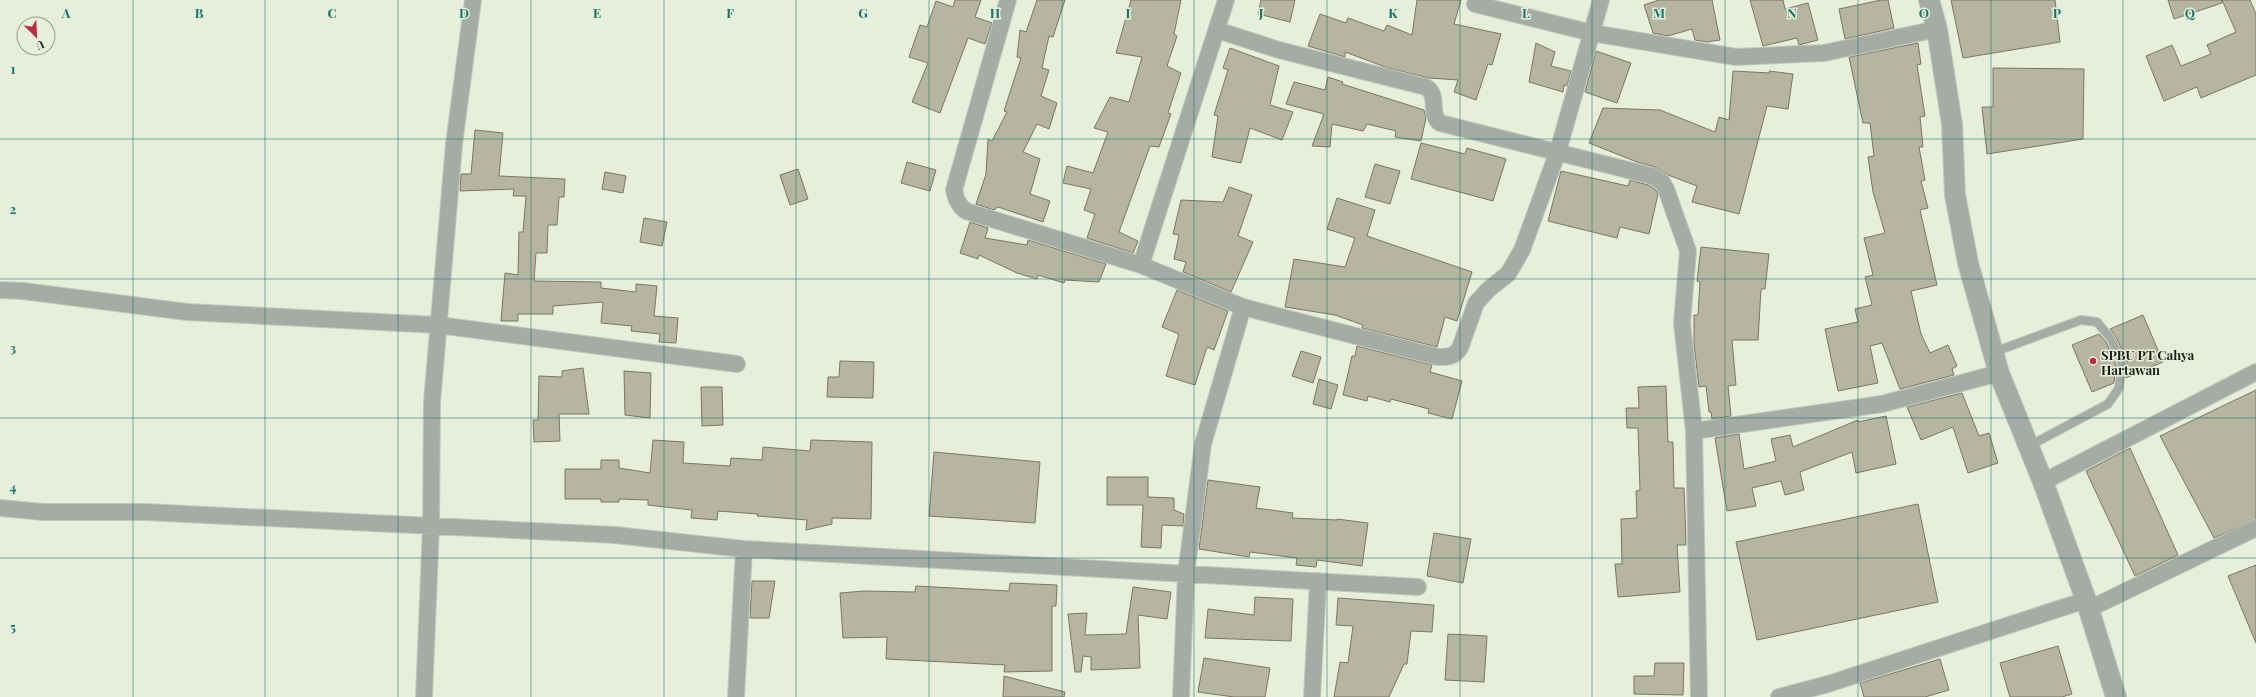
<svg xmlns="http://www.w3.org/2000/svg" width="2256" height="697" font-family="'Playfair Display',serif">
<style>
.building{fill:#b6b5a0;stroke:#797764}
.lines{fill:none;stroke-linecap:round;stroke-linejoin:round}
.service-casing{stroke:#c2c9b8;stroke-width:10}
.minor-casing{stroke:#c2c9b8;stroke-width:18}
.tertiary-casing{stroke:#c2c9b8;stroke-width:22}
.service{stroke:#a5aca6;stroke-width:8}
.minor{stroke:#a5aca6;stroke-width:16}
.tertiary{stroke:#a5aca6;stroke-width:20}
.grid{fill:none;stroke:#0f766e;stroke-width:1;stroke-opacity:0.55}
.poi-dot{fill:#be2d42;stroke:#e7efdb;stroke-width:1.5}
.labels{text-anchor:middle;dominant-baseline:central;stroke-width:3;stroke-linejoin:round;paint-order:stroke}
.poi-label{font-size:13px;font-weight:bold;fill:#1b1e17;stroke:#e7efdb;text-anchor:start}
.grid-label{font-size:13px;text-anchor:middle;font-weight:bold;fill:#0f766e;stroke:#e7efdb;stroke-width:3;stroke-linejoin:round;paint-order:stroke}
</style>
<rect width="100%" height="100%" fill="#e7efdb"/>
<path class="building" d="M955,0H981L975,17L992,23L985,44L968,38L940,113L912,102L928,63L909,57L920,25L927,27L936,1L953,7Z
M1037,0H1065L1053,37L1049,36L1042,68L1049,70L1041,96L1057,103L1049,129L1037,124L1023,152L1040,159L1030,194L1050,201L1043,222L998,207L994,210L976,204L986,174L988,139L992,141L1007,112L1004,111L1021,58L1017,57L1020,30L1026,32Z
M1131,0H1181L1174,34L1177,36L1167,66L1181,73L1168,113L1171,114L1159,147L1150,146L1119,232L1138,241L1133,253L1087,238L1095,214L1084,210L1091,189L1063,183L1067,166L1093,173L1108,132L1094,128L1110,97L1129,102L1142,57L1116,53Z
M1261,0H1295L1290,22L1258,14Z
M1417,0H1461L1454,24L1501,34L1492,65L1488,64L1476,100L1454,92L1458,80L1429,78L1388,68L1345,52V57L1308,46L1320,14L1346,23L1348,18L1384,31L1387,25L1412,35Z
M1659,0H1712L1720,40L1707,42L1695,40L1692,29L1668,36L1653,33L1644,5Z
M1750,0H1783L1785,9L1808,3L1818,40L1799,45L1797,38L1763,46Z
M1881,0H1888L1894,28L1845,39L1839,9Z
M1951,0H2055L2060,42L1963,58Z
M2168,0H2222V3L2174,19Z
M2222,0H2250L2256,14V75L2201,98L2197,87L2164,101L2146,56L2172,45L2181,66L2211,54L2207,45L2236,32Z
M1536,43L1555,52L1551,66L1571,71L1567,86L1564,85L1563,92L1529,82Z
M1918,43L1921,64L1917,65L1925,116L1920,117L1923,147H1919L1925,180L1921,181L1928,208L1920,210L1937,285L1911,291L1921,334L1930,353L1948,345L1957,366L1952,369L1954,375L1900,389L1882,343L1870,346L1878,383L1838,391L1825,329L1858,322L1855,309L1872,305L1865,277L1873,275L1864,238L1885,233L1873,192L1868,157L1874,156L1870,123H1863L1849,57Z
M1230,48L1279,66L1270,105L1293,112L1282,140L1250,128L1241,163L1212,157L1218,116L1214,115L1228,70L1223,68Z
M1596,51L1631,63L1617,103L1585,92Z
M1993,68L2084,69L2083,139L1987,154L1982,107H1993Z
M1733,71L1770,73L1769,71L1793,74L1788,109L1767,106L1739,214L1692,202L1697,186L1668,175L1655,167L1637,162L1589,143L1603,108L1660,110L1715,132L1719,117L1729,120Z
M1328,77L1343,82L1342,84L1424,110L1426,118L1421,141L1395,137L1396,131L1367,124L1363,131L1332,124L1330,147L1312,146L1324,114L1286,104L1294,82L1325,90Z
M475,130L503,133L499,176L565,179L564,197H559L557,225H548L547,253H536L534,281L601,282V288L636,292V284L657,286L654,316L678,318L676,343L659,342L660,334L631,331L632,326L601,323L603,302L553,306V314H518V321H501L505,273L518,275L519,232H523L526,196H513L514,189L460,191L461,174H471Z
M1421,143L1465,154L1467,148L1506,159L1493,201L1411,179Z
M907,162L936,170L930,191L901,183Z
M1375,164L1400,171L1390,204L1365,197Z
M798,169L808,199L790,205L780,175Z
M1561,171L1628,186L1630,180L1648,185L1655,189L1658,194L1649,234L1620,227L1617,238L1548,221Z
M605,172L626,176L623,193L602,189Z
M1229,187L1252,195L1238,236L1253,242L1231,292L1183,272L1186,262L1174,259L1179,235L1173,234L1181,200L1223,202Z
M1337,198L1375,210L1367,236L1472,272L1457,321L1445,317L1437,347L1362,328L1363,325L1335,315L1285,307L1294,259L1345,267L1355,238L1327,229Z
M644,218L667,222L662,246L640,242Z
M970,222L988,228L985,238L1027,245L1028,240L1106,264L1099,282L1065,280L1064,283L1038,275L1037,279L1017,273L979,255L978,259L960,253Z
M1701,247L1769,254L1765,289H1761L1758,340H1732L1736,385L1728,386L1731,416L1712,419L1711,412H1709L1706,386L1699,387L1694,344V315H1698L1700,282L1697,281Z
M1177,290L1228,311L1214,350L1207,347L1195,385L1166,376L1179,334L1162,327Z
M2143,315L2163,362L2126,378L2127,362L2116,337L2110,329Z
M2099,334L2106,342L2116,365L2114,383L2092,392L2072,345Z
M1357,346L1432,365L1430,372L1462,381L1452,419L1428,413L1429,409L1391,399L1390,402L1368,396L1367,401L1343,395L1352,356H1355Z
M1301,351L1321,357L1313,383L1292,376Z
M840,361L874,362L873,398L827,397L828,377H839Z
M583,368L589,414H559L560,441L534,442L533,420H538L539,376L562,377V371Z
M624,371L651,373L650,418L625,415Z
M1319,379L1338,385L1331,409L1313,404Z
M1666,386L1668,442H1673L1674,488H1684L1685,512L1686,545H1677L1680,592L1618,597L1615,564H1622L1621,519L1637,518L1636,491L1640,490L1638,428H1627L1626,408H1639L1638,387Z
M701,387H722L723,425L702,426Z
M2256,390V519L2214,538L2160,436Z
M1962,393L1979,436L1989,433L1998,463L1968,473L1953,427L1921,440L1907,407Z
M1886,416L1896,464L1856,473L1852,452L1800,472L1804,490L1785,495L1781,481L1752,488L1756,506L1727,511L1715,438L1739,434L1744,469L1776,461L1771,439L1790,435L1793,447L1858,420V422Z
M653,440L684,442L683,463L730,466L731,458L762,460L763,447L810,451L811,440L872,442L871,519L832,518V524L806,530L807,520L757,516L758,514L718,511L717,520L691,518L692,510L648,505V500L619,499V502H601V499H565V469H601V460H619V468L650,473Z
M2130,448L2178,555L2135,576L2086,471Z
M934,452L1040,462L1035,523L929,516Z
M1107,477H1148V497L1174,498V510L1184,514L1183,526L1162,525L1161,548L1141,547L1143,505H1107Z
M1208,480L1260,487L1256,508L1293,513L1292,518L1337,520V519L1368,523L1362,566L1317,560L1316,567L1296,565L1297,558L1250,552L1249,557L1199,549Z
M1918,504L1938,602L1757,640L1736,542Z
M1434,533L1471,539L1463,583L1427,576Z
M2256,565V643L2228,576Z
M752,581H775L769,618H750Z
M1010,583L1057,585L1056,606H1052V671L1004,672L1005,665L886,659L887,637L843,638L840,593L864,591L915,592L916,586L1009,591Z
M1133,587L1171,592L1167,619L1138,615L1140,668L1091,670V657L1083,656L1081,672H1075L1068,614L1087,613L1085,635L1126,634Z
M1255,597L1293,599L1291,641L1205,638L1208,609L1254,615Z
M1338,598L1434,605L1432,632L1411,631L1407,664H1404L1389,697H1334L1340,662L1348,663L1353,626L1336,625Z
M1448,634L1487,636L1484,682L1445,680Z
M2058,646L2072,694L2062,697H2010L2000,663Z
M1204,658L1270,668L1265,697H1234L1198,692Z
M1940,659L1949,690L1925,697H1864L1860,683Z
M1655,663H1684L1683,695L1634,694V676H1654Z
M1004,676L1065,692L1064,697H1003Z"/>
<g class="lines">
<g class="service-casing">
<path id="service" d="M1994,352L2081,320L2097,322L2111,339L2122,364L2119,388L2108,404L2029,446"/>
</g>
<g class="minor-casing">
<path id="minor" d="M1008,0L954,190C956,199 958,205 966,211L1141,265L1243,307L1438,357C1448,357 1454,357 1460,348L1476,303L1489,289L1508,274L1522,250L1558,151L1601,0
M1475,4L1592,33L1736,57L1824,53L1937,29
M1217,30L1279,50L1426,87C1440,96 1428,114 1440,123L1652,176L1662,182L1666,189L1688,251L1682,323L1694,431L1699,697
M1141,265L1226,0
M0,290L23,291L187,312L438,325L737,364
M1694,431L1882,404L1999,373
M2043,482L2256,372
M0,508L43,512H146L615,535L744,549L1418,587
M2089,609L2256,528
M424,697L431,526L432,402L454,144L473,0
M736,697L744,549
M1181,697L1186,574L1203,444L1243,307
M1312,697L1318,581
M1779,697L1828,684L2086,600"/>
</g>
<g class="tertiary-casing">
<path id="tertiary" d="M1929,0L1937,29L1952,124L1955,195L1968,263L1999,373L2043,482L2086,600L2116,697"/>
</g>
<use href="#service" class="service"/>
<use href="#minor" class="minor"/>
<use href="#tertiary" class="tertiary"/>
</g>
<path class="grid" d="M133,0V697M265,0V697M398,0V697M531,0V697M664,0V697M796,0V697M929,0V697M1062,0V697M1194,0V697M1327,0V697M1460,0V697M1592,0V697M1725,0V697M1858,0V697M1991,0V697M2123,0V697M0,139H2256M0,279H2256M0,418H2256M0,558H2256"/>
<circle class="poi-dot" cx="2093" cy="361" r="4"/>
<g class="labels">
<g class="poi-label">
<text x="2101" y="354">SPBU PT Cahya<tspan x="2101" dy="15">Hartawan</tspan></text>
</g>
</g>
<g class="grid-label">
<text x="66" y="18">A</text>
<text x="199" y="18">B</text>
<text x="332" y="18">C</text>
<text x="464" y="18">D</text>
<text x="597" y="18">E</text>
<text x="730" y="18">F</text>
<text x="863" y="18">G</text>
<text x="995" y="18">H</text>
<text x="1128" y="18">I</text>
<text x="1261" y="18">J</text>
<text x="1393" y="18">K</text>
<text x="1526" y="18">L</text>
<text x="1659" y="18">M</text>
<text x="1792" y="18">N</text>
<text x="1924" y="18">O</text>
<text x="2057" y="18">P</text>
<text x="2190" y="18">Q</text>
<text x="13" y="74">1</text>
<text x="13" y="214">2</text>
<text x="13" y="353">3</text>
<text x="13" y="492">4</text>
<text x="13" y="632">5</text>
</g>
<g transform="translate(36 36) rotate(156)"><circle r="19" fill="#e7efdb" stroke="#959b8d"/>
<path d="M0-3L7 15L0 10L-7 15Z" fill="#be2d42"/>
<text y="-6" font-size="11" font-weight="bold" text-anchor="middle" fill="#1b1e17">U</text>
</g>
</svg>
